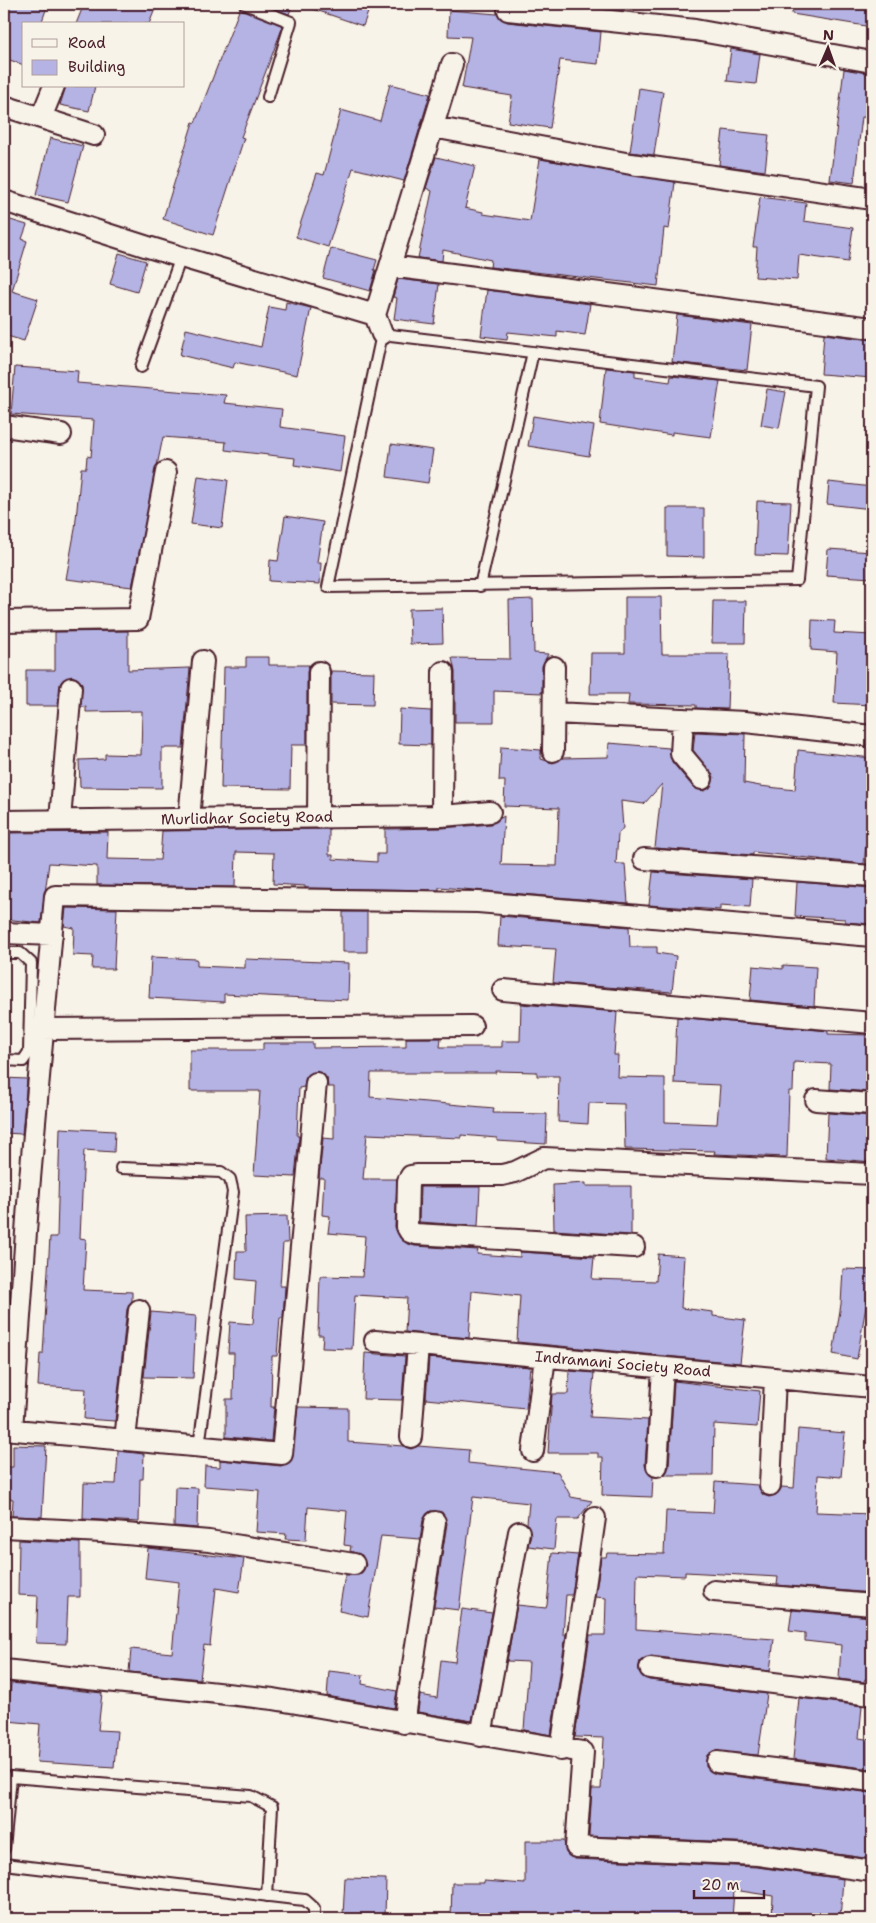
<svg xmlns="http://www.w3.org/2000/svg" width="876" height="1923" font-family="'Shantell Sans',sans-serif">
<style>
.building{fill:#b4b3e4;stroke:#4a1f2b}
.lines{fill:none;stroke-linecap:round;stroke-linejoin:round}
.lane-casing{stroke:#4a1f2b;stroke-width:14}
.street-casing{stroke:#4a1f2b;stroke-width:24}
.lane{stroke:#f7f3e8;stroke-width:10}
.street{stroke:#f7f3e8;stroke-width:20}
.labels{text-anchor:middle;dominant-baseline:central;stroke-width:4;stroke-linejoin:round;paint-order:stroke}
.street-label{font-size:15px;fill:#4a1f2b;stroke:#f7f3e8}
</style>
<rect width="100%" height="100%" fill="#f7f3e8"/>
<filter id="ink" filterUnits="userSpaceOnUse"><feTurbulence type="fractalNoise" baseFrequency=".02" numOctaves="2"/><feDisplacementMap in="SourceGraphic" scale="10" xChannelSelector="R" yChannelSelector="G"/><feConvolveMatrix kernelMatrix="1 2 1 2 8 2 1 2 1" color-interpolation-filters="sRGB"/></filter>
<g filter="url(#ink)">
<path class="building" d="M4,4H48L41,24H24V65L4,58Z
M84,4H157L149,24H76Z
M263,4H293L289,14Z
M308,4H371L363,26L307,7Z
M793,4H872V27L792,14Z
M240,8L283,26L241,137L244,138L213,235L163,219L193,122L195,123Z
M449,10L497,14L507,22L601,32L598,64L560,60L550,128L508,122L512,96L462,88L471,37L448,36Z
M731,49L760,54L756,84L727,81Z
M844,69L872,74V118L862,117L854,183L830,180Z
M390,84L430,94L404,181L353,168L328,247L296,237L317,173L324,175L341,110L380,121Z
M66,86H95L89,111L60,105Z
M639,88L663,92L654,155L630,152Z
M723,130L769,135L765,171L719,165Z
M50,138L83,146L68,202L36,195Z
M436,157L475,166L465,208L483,212V214L530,221L540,159L675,182L669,229L664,228L658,286L490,267L491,260L443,250L442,261L418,258L432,191L426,188Z
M760,197L806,203L804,221L853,228L848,262L799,255L797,280L755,277L757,247H753Z
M4,218L27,225L22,239L27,241L12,291L38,299L24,341L4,335Z
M331,248L377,260L374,270H376L370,291L323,278Z
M119,253L146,261L137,292L110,284Z
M398,279L439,284L434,324L394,319L397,298L393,297Z
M487,290L590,304L585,335L557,331V337L508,332L507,339L481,336Z
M286,302L311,308L297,375L235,362L233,368L180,355L186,329L261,347L269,307L285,310Z
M677,315L752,325L747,370L672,362Z
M824,334L872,340V378L821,374Z
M15,367L78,371L77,383L226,395L224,403L282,409L280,427L345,436L340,472L294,465L295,458L225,450L226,442L163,437L132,587L66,579L75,529L81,468H86L87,456L91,457L94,420L11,414Z
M606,368L635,371V377L670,382L671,376L720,381L711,437L672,432V435L600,424Z
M767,389L786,392L779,428L761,425Z
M533,416L594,426L589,456L528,446Z
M391,444L433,450L428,483L387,477Z
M198,476L228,480L222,528L191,524Z
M829,482L872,487V509L827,504Z
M757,501L791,502L788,556L755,555Z
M667,508H704V557L667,556Z
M285,516L323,522L317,563H321L320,584L269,581L270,560L278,561Z
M828,549L872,552V578L826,575Z
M625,597H661L662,654H729L727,709L696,708V705L628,704L629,694H590L591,653H625Z
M533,599L534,653L548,654L542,666V693L494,691V722H455V672L452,658L510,659L509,600Z
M713,601H746L745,643H712Z
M442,608L443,643L410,644L409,609Z
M812,620L835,621L834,633L872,635V705L834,703L837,652L811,650Z
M128,631V670L190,668L183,748H162V788L80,787L79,760L105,759V754L141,755L142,711L86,712V707H81L82,683L78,679L72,676L61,682L58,706H26V670H55V632Z
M246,657H269V665H309L307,672V745H291L290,789L221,788L224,667H246Z
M331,671L374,672L373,705L331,704Z
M400,709L431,711V745L399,744Z
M695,732L745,734L744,783L760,786L795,790L798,750L872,758V846L866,845L864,864L753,852V855L655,848L662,784L644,804L621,801L623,828L618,834L616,864H625L628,903L439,887V890L305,888V886L273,884L274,853L236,852L235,887L97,885V866L49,863L41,923L4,919V833L108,832L107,859L160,860L162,831L329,829V855H333V859L377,862V854H385V829L442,828L491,824L504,816L501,865L557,866L559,808L504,806L505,781H499L501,747L541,750V759L553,763L562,758L608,757L609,743L669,748L672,762L693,787L704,791L710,788L714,777L693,750Z
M653,872L752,879L750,907L720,905V910L649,905Z
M797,882L872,888V924L845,922V919L795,916Z
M66,908L117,909L114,969H92L93,956L73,955L74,928L64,926Z
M343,912H367V952H343Z
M500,916L629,927L630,947H657V953L676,956L672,992L553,983L556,949L498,946Z
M151,957L197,959V966L245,968V959L349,963L348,1000L224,994V1002L149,998Z
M783,965L816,967L814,1006L750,1000L753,966L783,969Z
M521,1004L617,1012L614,1055H618L617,1077L665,1078V1122L717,1124L720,1085L674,1083L677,1017L828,1031V1034L872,1035V1092L830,1089L831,1064L794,1062L793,1091H789L787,1157L714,1154L715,1151L625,1149L624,1104L589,1103L588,1124L558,1122L559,1076H537V1072L496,1071V1073H371L370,1097L494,1108L493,1113L547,1114L546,1144L497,1141V1138L461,1135V1138L367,1134L363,1179H397L395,1227L400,1238L406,1243L415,1246L478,1250L477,1254L520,1257V1252L594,1257L592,1279L656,1281L658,1254L684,1256L681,1308L713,1312V1316L745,1320L740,1363L517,1342L520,1296L472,1291L469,1338L405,1332L407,1298L355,1295L352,1349L322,1348L323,1335H318L320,1276L362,1277L365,1236L328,1233L330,1216L322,1215L324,1178H319L323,1138L334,1139V1087H328L327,1078L317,1071L307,1076L304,1087L299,1088L297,1136H299L295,1177L254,1175L260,1091H190V1050H263V1043H313V1048L406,1047V1038H441L440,1047H502V1041H520Z
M4,1078L27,1079L22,1134L4,1133Z
M828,1113L872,1116V1162L826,1158Z
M60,1128L115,1131L114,1152L84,1150L80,1238L86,1239L83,1290L132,1292V1301L127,1309L115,1421L84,1419L86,1389L38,1386L40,1354H43L50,1237H57Z
M586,1183V1186H631V1235L554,1230L553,1185Z
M420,1187H480L478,1226L419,1222Z
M287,1216L288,1243H283L280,1286H285L283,1318H280L277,1356H272L271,1407H274L271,1441L226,1437V1399H233L234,1353H228L230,1322L253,1324L256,1281L236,1279L237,1251H246L245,1217Z
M843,1269L872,1270V1300H867L857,1359L833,1354L841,1304Z
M151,1312L196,1316L193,1378L144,1377Z
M365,1353L405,1356L402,1400L363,1399Z
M429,1358L530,1367L526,1409L426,1399Z
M569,1371L594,1373L590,1417L648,1420L645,1465L647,1472L653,1477L652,1497L602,1495L603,1457H598V1453H548L552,1394H568Z
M674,1381L760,1391L757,1427L714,1424L713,1475H664L669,1467Z
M298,1407L348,1408V1442L403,1446L411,1449L418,1446L469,1450L468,1463L558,1472L571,1497L592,1501L578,1519H557L554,1549L528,1546L531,1534L527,1523L529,1503L473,1497L459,1610L434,1607L447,1523L442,1512L430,1511L423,1520L420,1539L381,1536L368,1617L339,1611L345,1575H359L366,1565L362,1555L350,1551L351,1546L344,1545L347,1511L308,1507L306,1540L285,1539L286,1534L256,1532L259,1490L204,1486L205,1466L220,1467V1460L281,1466L291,1461Z
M798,1429L845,1433L841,1477L818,1475L816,1512L872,1514V1593L777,1585L778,1577L685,1572V1576L637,1574L636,1629L774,1639L770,1671L651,1656L640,1661L639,1672L649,1680L767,1694L758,1755L713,1751L707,1755L706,1767L716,1774L872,1793V1859L759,1843L589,1836L592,1789H601L604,1738L575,1737L590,1635H605L606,1598L595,1597L601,1557H606L607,1553L664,1554L666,1511L713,1513L715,1482L758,1485L763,1495L769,1497L776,1495L782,1487L794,1488Z
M13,1445L46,1446L42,1517L12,1516L13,1499L4,1498V1467H13Z
M118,1451L144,1454L143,1479H140L139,1522L83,1519L84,1483L116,1484Z
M175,1487L198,1488L197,1528L174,1526Z
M19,1540L80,1543V1597H68L66,1644L36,1643L38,1596L18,1595Z
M148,1548L244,1559L239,1592L216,1588L210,1646L204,1645L200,1679L129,1672L131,1649L172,1653L179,1582L145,1578Z
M552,1553L578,1555L572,1595H566L563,1634H566L551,1735L524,1730L529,1662L507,1661L517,1605L546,1608L547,1605Z
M462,1609L492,1613L472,1721L418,1712L420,1695L437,1698L441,1660L455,1662Z
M792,1610L872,1617V1649H869L868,1679H865L864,1682L839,1679L841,1645L805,1641V1633L789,1631Z
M329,1671L363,1675L362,1684L397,1691L394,1708L327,1696Z
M11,1683L102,1693L98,1730L117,1731L114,1767L37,1762L40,1724L7,1721Z
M799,1698L862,1706L859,1738L872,1740V1769L793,1759Z
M525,1841H564L566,1853L575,1859L757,1867L843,1879L840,1919H772L773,1896L734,1890L732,1919H508V1917L470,1914V1919H451L452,1883H484V1881L525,1884Z
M345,1878L386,1879L385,1917L343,1915Z"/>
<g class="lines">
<g class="lane-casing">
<path id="lane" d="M245,4L291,22L268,97
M382,334L816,386L797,580L328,587Z
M141,367L181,257
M480,586L533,352
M4,953H20L31,963L29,1052L23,1061L4,1060
M121,1168L221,1172L230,1179L233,1192L199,1447
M4,1849L11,1777L251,1796L272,1807L267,1896
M4,1864L295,1899L305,1900L314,1908V1919"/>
</g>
<g class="street-casing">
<path id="street" d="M508,10L695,30L872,62
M4,106L94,135
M41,118L54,86
M433,127L631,164L872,199
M4,201L148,247L375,315
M390,266L872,328
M382,334L375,315L452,64
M4,426L61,434
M4,621L138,619L166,472
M554,713L745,722L872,736
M683,719L681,754L702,779
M553,751L554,667
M442,816L443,672
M318,818L319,672
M189,819L203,661
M60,820L71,688
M4,821L442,816L490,812
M644,859L872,876
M4,933L52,935
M503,990L872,1023
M43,1029L472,1026
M816,1100L872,1104
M634,1247L416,1234L410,1232L407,1227L408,1181L411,1176L418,1175H502L515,1172L544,1158L872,1174
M375,1341L872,1387
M4,1429L282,1454L316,1083
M12,1429L29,1190L55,896L478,902L872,936
M411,1437L418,1345
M125,1440L139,1310
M533,1451L545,1357
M657,1466L663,1368
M770,1485L775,1378
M4,1527L102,1532L209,1541L354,1564
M714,1591L872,1605
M650,1668L872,1695
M4,1670L273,1699L583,1752L576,1847L758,1855L872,1871
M404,1723L435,1522
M481,1736L519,1532
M561,1750L595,1518
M717,1762L872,1781"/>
</g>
<use href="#lane" class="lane"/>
<use href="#street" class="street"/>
</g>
</g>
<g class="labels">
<g class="street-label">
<text transform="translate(247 818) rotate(-1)">Murlidhar Society Road</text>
<text transform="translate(623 1364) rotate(5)">Indramani Society Road</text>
</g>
</g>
<rect width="876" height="1923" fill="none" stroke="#f7f3e8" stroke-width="20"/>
<rect x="10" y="10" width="856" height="1903" fill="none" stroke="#4a1f2b" stroke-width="2" filter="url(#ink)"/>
<rect x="22" y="22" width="162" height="65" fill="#f7f3e8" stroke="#b29e9c"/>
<rect x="32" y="39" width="25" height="8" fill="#f7f3e8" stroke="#b29e9c"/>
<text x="68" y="48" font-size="15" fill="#4a1f2b">Road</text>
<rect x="32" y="60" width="25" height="15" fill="#b4b3e4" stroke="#b29e9c"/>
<text x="68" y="72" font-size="15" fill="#4a1f2b">Building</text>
<g transform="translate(828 48) rotate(2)" stroke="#f7f3e8" stroke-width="4" paint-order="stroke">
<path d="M0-4L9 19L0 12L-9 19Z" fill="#4a1f2b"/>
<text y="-8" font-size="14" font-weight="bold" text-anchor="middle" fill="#4a1f2b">N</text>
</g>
<path d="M694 1890v8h70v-8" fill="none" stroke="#4a1f2b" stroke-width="2.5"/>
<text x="701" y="1890" font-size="15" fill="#4a1f2b" stroke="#f7f3e8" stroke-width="4" paint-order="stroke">20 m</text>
</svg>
